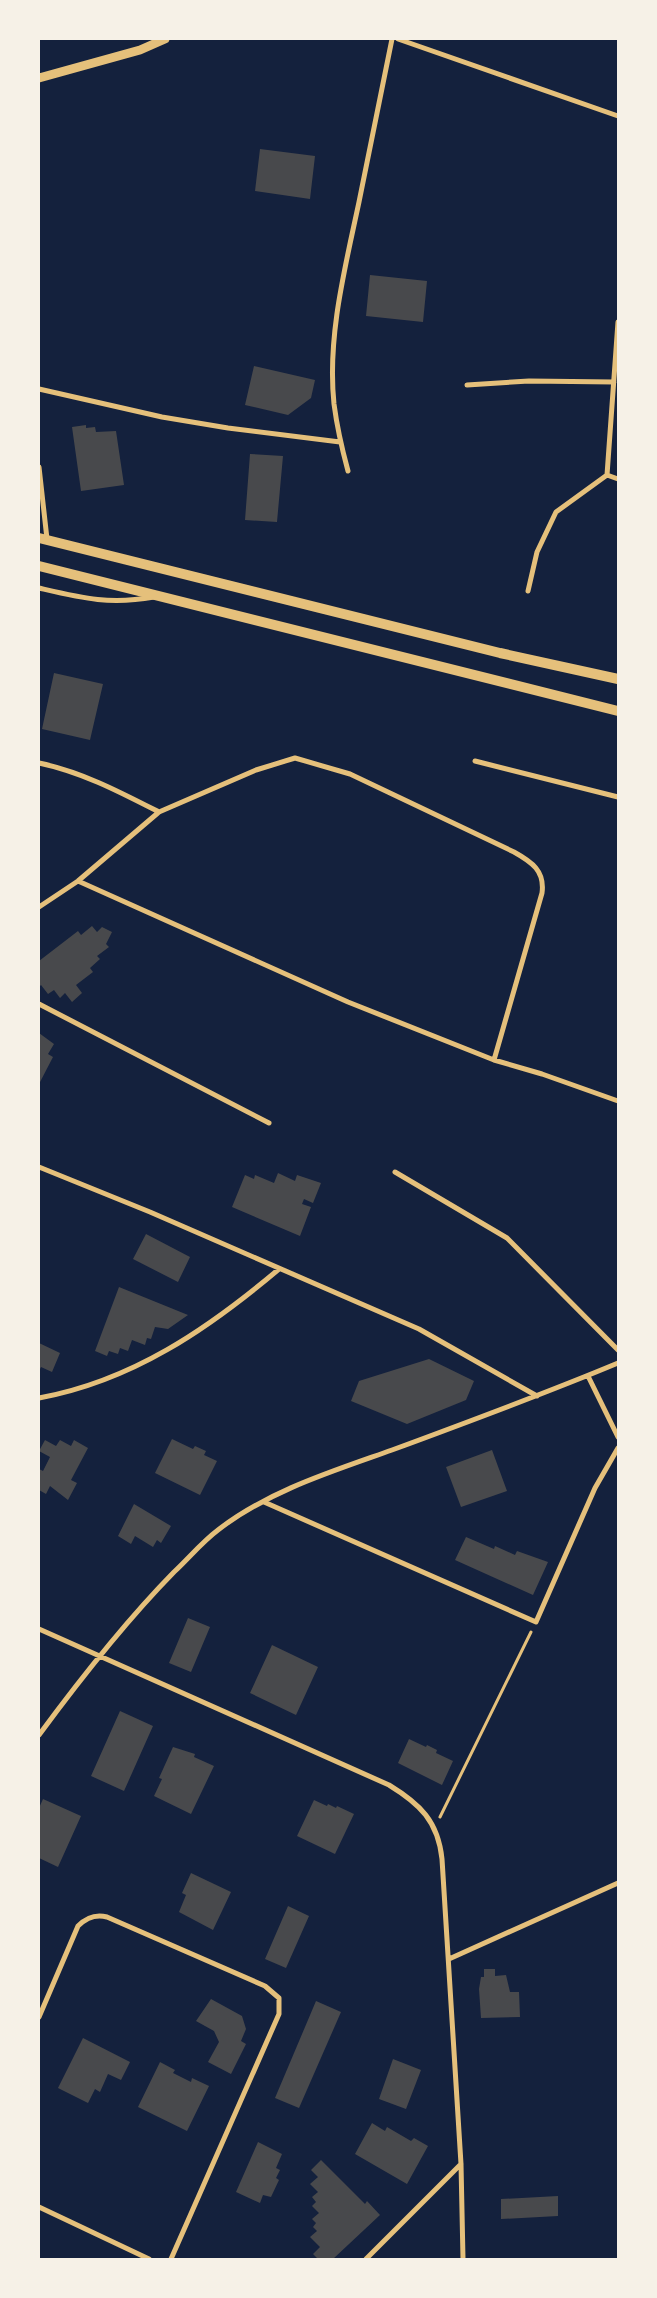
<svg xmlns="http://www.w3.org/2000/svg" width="657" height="2298" font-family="Figtree,sans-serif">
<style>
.building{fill:#48494c}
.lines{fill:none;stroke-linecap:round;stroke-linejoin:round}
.path{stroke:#e5c07b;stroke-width:3}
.minor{stroke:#e5c07b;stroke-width:5}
.tertiary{stroke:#e5c07b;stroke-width:9}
.secondary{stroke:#e5c07b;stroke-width:10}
</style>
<rect width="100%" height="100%" fill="#14213d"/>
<path class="building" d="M260,149L315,156L310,199L255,191Z
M370,275L427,281L423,322L366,316Z
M254,366L315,380L311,398L288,415L245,405Z
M86,425V428L95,427L96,432L116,431L124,485L81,491L72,427Z
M250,454L283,456L277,522L245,520Z
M54,673L103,684L90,740L42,729Z
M92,926L97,932L102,927L112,932L106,944L109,947L97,956L100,959L90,968L93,972L76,985L82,993L72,1002L65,993L60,998L54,990L48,994L41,985L39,987V961L78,931L81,935Z
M39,1033L54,1044L48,1054L53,1057L39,1084Z
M278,1173L295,1181L297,1175L321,1183L313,1203L304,1199L302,1204L311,1207L300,1236L232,1207L245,1175L254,1179L255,1175L274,1183Z
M146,1234L190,1257L178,1282L133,1259Z
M119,1287L188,1315L168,1329L155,1327L151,1339L147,1338L145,1345L132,1340L128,1351L120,1348L118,1354L109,1351L107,1356L95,1351Z
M39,1343L60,1353L52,1372L41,1367L39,1371Z
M429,1359L474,1381L466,1400L407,1424L351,1401L359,1381Z
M172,1439L193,1449L195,1446L206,1451L204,1455L217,1461L200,1495L155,1473Z
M45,1440L56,1446L60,1440L71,1446L74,1440L88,1448L71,1480L77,1483L68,1500L50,1486L46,1494L39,1490V1469L43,1471L50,1457L39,1451Z
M492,1450L507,1491L461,1507L446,1467Z
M134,1504L171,1526L161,1543L157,1540L153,1547L135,1536L131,1544L118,1536Z
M466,1537L494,1549L495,1546L515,1555L517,1551L548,1562L533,1595L455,1560Z
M188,1618L210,1627L191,1672L169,1663Z
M272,1645L318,1667L296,1715L250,1693Z
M120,1711L153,1726L124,1791L91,1776Z
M409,1739L426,1747L427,1745L437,1750L436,1753L453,1761L442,1785L398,1763Z
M173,1747L195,1754L194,1757L214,1766L191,1814L154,1796L162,1779L159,1778Z
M43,1799L81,1816L58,1867L39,1858V1808Z
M314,1800L327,1806L328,1804L336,1808L337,1806L354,1814L335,1854L297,1836Z
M191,1873L231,1892L213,1930L179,1912L186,1895L182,1893Z
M288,1906L309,1916L286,1968L265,1959Z
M484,1969H495V1976L506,1975L510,1992H519L520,2017L481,2018L479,1989L481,1977H484Z
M211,1999L242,2016L246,2029L241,2041L246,2044L231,2074L208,2062L219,2042L214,2031L196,2021Z
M316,2001L341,2012L299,2108L275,2098Z
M83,2038L130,2062L121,2080L108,2074L100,2092L95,2089L88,2103L58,2088Z
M393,2059L421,2070L406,2109L379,2099Z
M160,2062L175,2070L173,2073L191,2082L192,2078L209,2086L187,2131L138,2107Z
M372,2123L385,2131L387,2127L411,2141L414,2138L428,2146L407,2184L355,2154Z
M258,2142L282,2154L276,2168L280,2170L276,2178L279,2180L271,2197L263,2195L260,2203L236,2192Z
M321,2160L365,2204L367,2201L380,2215L333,2259H318L313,2254L320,2247L310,2237L317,2231L313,2227L316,2223L312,2219L319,2213L312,2206L316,2202L312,2197L318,2192L310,2184L318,2177L311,2170Z
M558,2196V2216L501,2219V2199Z"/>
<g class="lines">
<path class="path" d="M440,1817L531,1632"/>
<path class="minor" d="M398,39L618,116
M618,322L607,475L618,479
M467,385L529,381L614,382
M39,389L162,417L228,428L340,442
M39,467L47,539
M348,471C342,449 337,427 334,404C327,337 345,268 359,202C370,148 381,93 392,39
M39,588C82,598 109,605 154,597
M528,591L537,552L556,512L607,475
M475,761L618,797
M39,763C82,772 120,792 159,812
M78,881L348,1002L494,1060L542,1074L618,1101
M39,907L78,881L159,812L256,770L295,758L350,774L514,852C532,862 545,871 542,893L494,1060
M39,1004L269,1123
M39,1167L150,1212L419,1329L537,1396
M395,1172L507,1238L618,1350
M588,1376L618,1437
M39,1398C132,1381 208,1329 279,1269
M264,1502L536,1622L595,1488L618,1448
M39,1629L389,1785C420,1804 438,1821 442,1859L461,2164L463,2259
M39,1735C81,1678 124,1623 174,1572C189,1558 202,1542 218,1530C268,1491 333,1471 392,1450C468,1422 544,1394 618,1363
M449,1959L618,1883
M39,2017L78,1926C86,1918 96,1914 107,1917L265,1986L279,1998V2014L171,2259
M39,2207L149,2259
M366,2259L461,2164"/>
<path class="tertiary" d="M39,78L140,50L165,39"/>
<path class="secondary" d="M39,538L500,653L618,679
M39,566L618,711"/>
</g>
<rect width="657" height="2298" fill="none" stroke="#f6f1e7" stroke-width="80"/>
</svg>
